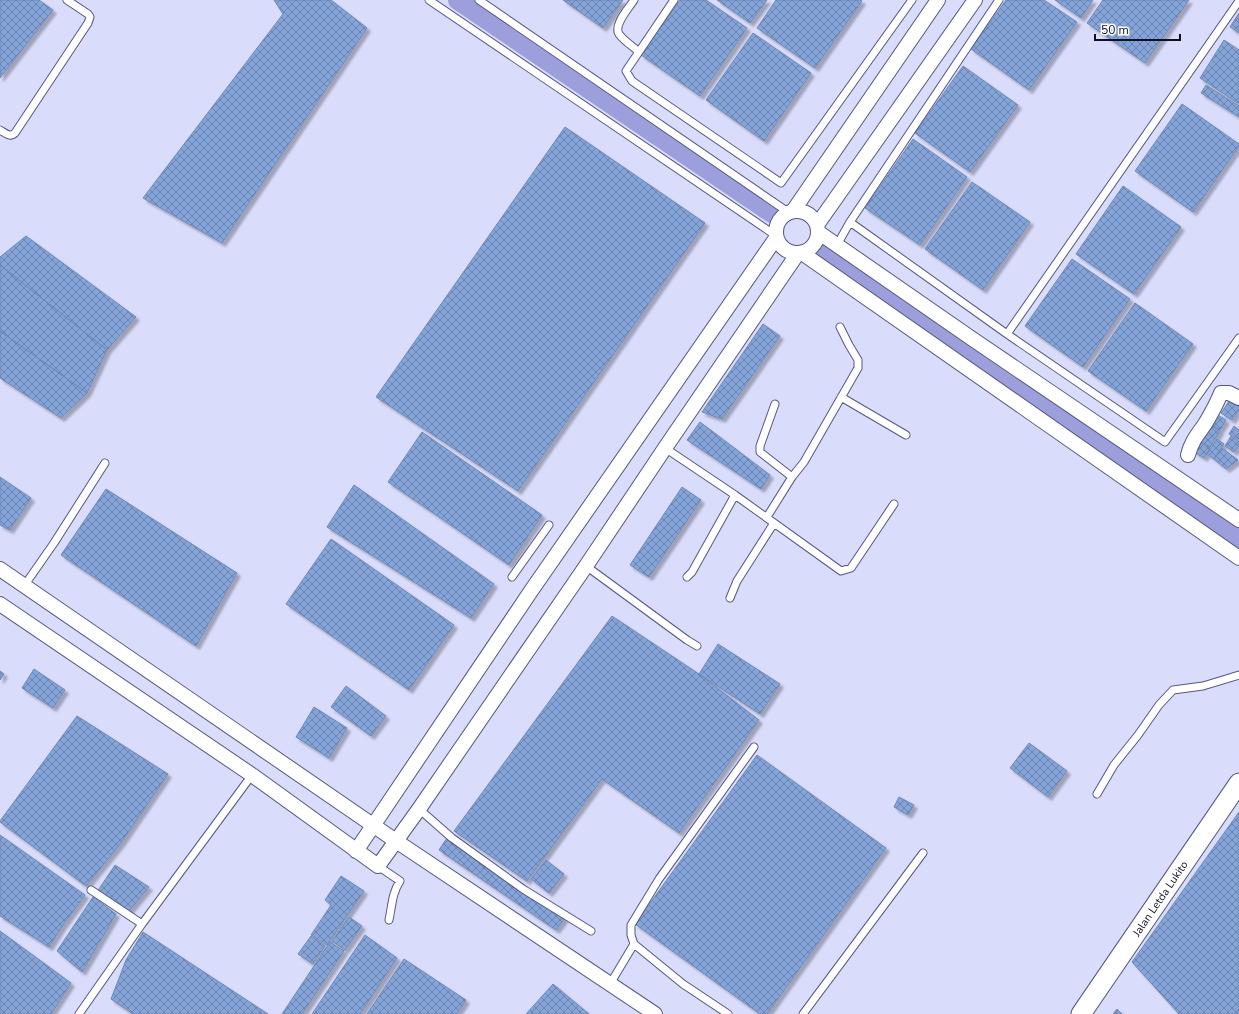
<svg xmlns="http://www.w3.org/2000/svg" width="1239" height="1014" font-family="'Nunito Sans',sans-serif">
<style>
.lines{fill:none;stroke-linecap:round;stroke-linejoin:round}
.river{stroke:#9c9fdb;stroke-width:20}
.building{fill:url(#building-cross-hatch);stroke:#7088b2;filter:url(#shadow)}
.lane-casing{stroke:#555782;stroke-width:9}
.street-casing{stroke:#555782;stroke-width:16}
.secondary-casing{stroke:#555782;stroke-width:21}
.lane{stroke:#fff;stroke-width:7}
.street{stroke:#fff;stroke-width:14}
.secondary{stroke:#fff;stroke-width:19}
.labels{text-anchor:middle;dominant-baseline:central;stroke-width:4;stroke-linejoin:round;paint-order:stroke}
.street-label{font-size:11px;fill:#101022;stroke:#fff}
</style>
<defs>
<pattern id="building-cross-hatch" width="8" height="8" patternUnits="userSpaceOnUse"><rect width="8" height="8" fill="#85a4da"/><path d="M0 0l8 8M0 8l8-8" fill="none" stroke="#6b84b0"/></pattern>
<filter id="shadow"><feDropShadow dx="3.5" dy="3.5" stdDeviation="1" flood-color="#0004"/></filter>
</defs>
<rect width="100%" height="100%" fill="#d9dcfb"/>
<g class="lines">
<path class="river" d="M458,0L772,213
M818,249L1239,538"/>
</g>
<path class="building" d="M0,0H39L53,10L0,78Z
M274,0H331L367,28L222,243L143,198L283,14Z
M563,0H623L603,28Z
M680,0H706L747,28L700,96L641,55Z
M717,0H767L750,23Z
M776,0H861L862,1L815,68L757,28Z
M1006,0H1044L1077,22L1029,90L971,49Z
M1055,0H1093L1081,18Z
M1103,0H1189L1145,63L1087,23Z
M1239,13V33L1230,27Z
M753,33L811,73L764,141L706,100Z
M1224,40L1239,50V104L1200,78Z
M963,66L1018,105L970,172L915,133Z
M1206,85L1239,106V117L1201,93Z
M1182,104L1239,144V146L1193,212L1135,171Z
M565,127L705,223L518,491L376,397Z
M913,139L967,177L920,245L865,208Z
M972,182L1030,222L983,290L925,249Z
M1123,186L1181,227L1134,294L1076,254Z
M26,236L136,317L107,350L0,265V257Z
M1072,259L1130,299L1083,367L1025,326Z
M0,265L107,350L87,393L0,331Z
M1135,303L1193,344L1146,411L1088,371Z
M763,324L780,336L722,419L702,412Z
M0,331L87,393L61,418L0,378Z
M1232,397L1239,402V409L1232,420L1221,413Z
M1216,414L1226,420L1220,430L1210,424Z
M700,422L770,475L761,489L687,440Z
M1210,424L1220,431L1210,447L1199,440Z
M1234,426L1239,430V440L1229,434Z
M422,432L542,515L509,565L388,482Z
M1231,436L1239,442V445L1234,452L1225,446Z
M1217,439L1224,444L1214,459L1207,454Z
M1200,442L1210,448L1204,458L1194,452Z
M1222,448L1238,460L1226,469L1214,459Z
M0,477L31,498L10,530L0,525Z
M354,485L494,584L471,618L327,527Z
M682,487L701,500L649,577L630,565Z
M106,489L237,573L196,646L61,555Z
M331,539L454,625L409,690L286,604Z
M612,616L699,674L759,720L679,833L602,779L527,881L454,831Z
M718,644L780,684L760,714L699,674Z
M34,669L65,690L53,708L22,688Z
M0,671L4,674L0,680Z
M346,686L386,716L371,736L331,707Z
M314,707L347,728L329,758L296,737Z
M77,716L168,774L121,843L86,886L0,822V821Z
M1029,743L1067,771L1048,797L1010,768Z
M757,755L886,848L767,1014H760L635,924Z
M899,797L914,805L908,815L894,807Z
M1239,812V1014H1179L1132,962Z
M0,835L85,895L63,925L49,947L0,916Z
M447,838L565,918L556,930L439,850Z
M546,860L564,874L549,893L531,879Z
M115,865L149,887L128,912L97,892Z
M341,876L364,891L327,945L311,935L331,905L325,900Z
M93,897L116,914L82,972L57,951Z
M349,917L362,926L345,950L332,941Z
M0,931L71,983L51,1014H0Z
M143,932L268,1014H133L111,999L126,960Z
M365,935L397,958L360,1014H312Z
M311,936L325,946L313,964L298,954Z
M330,942L344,951L302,1014H282Z
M404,959L466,1000L457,1014H367Z
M553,984L589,1014H526Z
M1117,1009L1122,1014H1113Z"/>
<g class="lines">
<g class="lane-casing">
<path id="lane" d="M429,0L775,235
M479,0L788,212
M634,0C629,8 613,25 619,34C623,40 632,46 638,51
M674,0L626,71L632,81L781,183L912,0
M0,130C5,133 10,138 15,133L88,23L90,17L88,14L67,0
M850,222L999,0
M837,245L850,222L1007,334L1165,442L1239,338
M1007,334L1239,1
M841,397L906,435
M775,404L760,446V452L792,477
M665,448L735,495L841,571L851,568L894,504
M767,517L792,477L804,462L858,368V360L849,345L840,327
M586,566L687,640L697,646
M512,577L549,525
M687,577L692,572L735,495
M24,586L54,543L105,463
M730,598L737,581L774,523
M1097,794L1114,765L1138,735L1159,705L1173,690L1203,686L1239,675
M419,809L452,838L523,889L591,931
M378,866L400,881C392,893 392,906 389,920
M91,890L142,924
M634,944L631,935V925L659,879L754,747
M610,984L634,944L683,984L728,1014
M79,1014L142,924L252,775
M803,1014L923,853"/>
</g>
<g class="street-casing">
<path id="street" d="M776 232a21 21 0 1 1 42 0a21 21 0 1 1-42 0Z
M793,211L938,0
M817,225L975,0
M818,232L971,338L1239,520
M802,253L1239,558
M1188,455C1191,442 1198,434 1205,424C1211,414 1217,403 1221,393H1229L1239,398
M0,569L396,841L655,1014
M0,604L252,775L378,866L419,809L586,566L665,448L798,253
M356,851L531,591L776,238"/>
</g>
<g class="secondary-casing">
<g id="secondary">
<path id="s1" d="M1081,1014L1239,783"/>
</g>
</g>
<use href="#lane" class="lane"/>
<use href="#street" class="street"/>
<use href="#secondary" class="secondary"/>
</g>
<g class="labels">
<g class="street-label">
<text stroke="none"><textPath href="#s1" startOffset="140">Jalan Letda Lukito</textPath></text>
</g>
</g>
<path d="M1095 34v6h85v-6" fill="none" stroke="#101022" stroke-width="2"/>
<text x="1101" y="34" font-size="12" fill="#101022" stroke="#ffffff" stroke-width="3" paint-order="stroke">50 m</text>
</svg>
